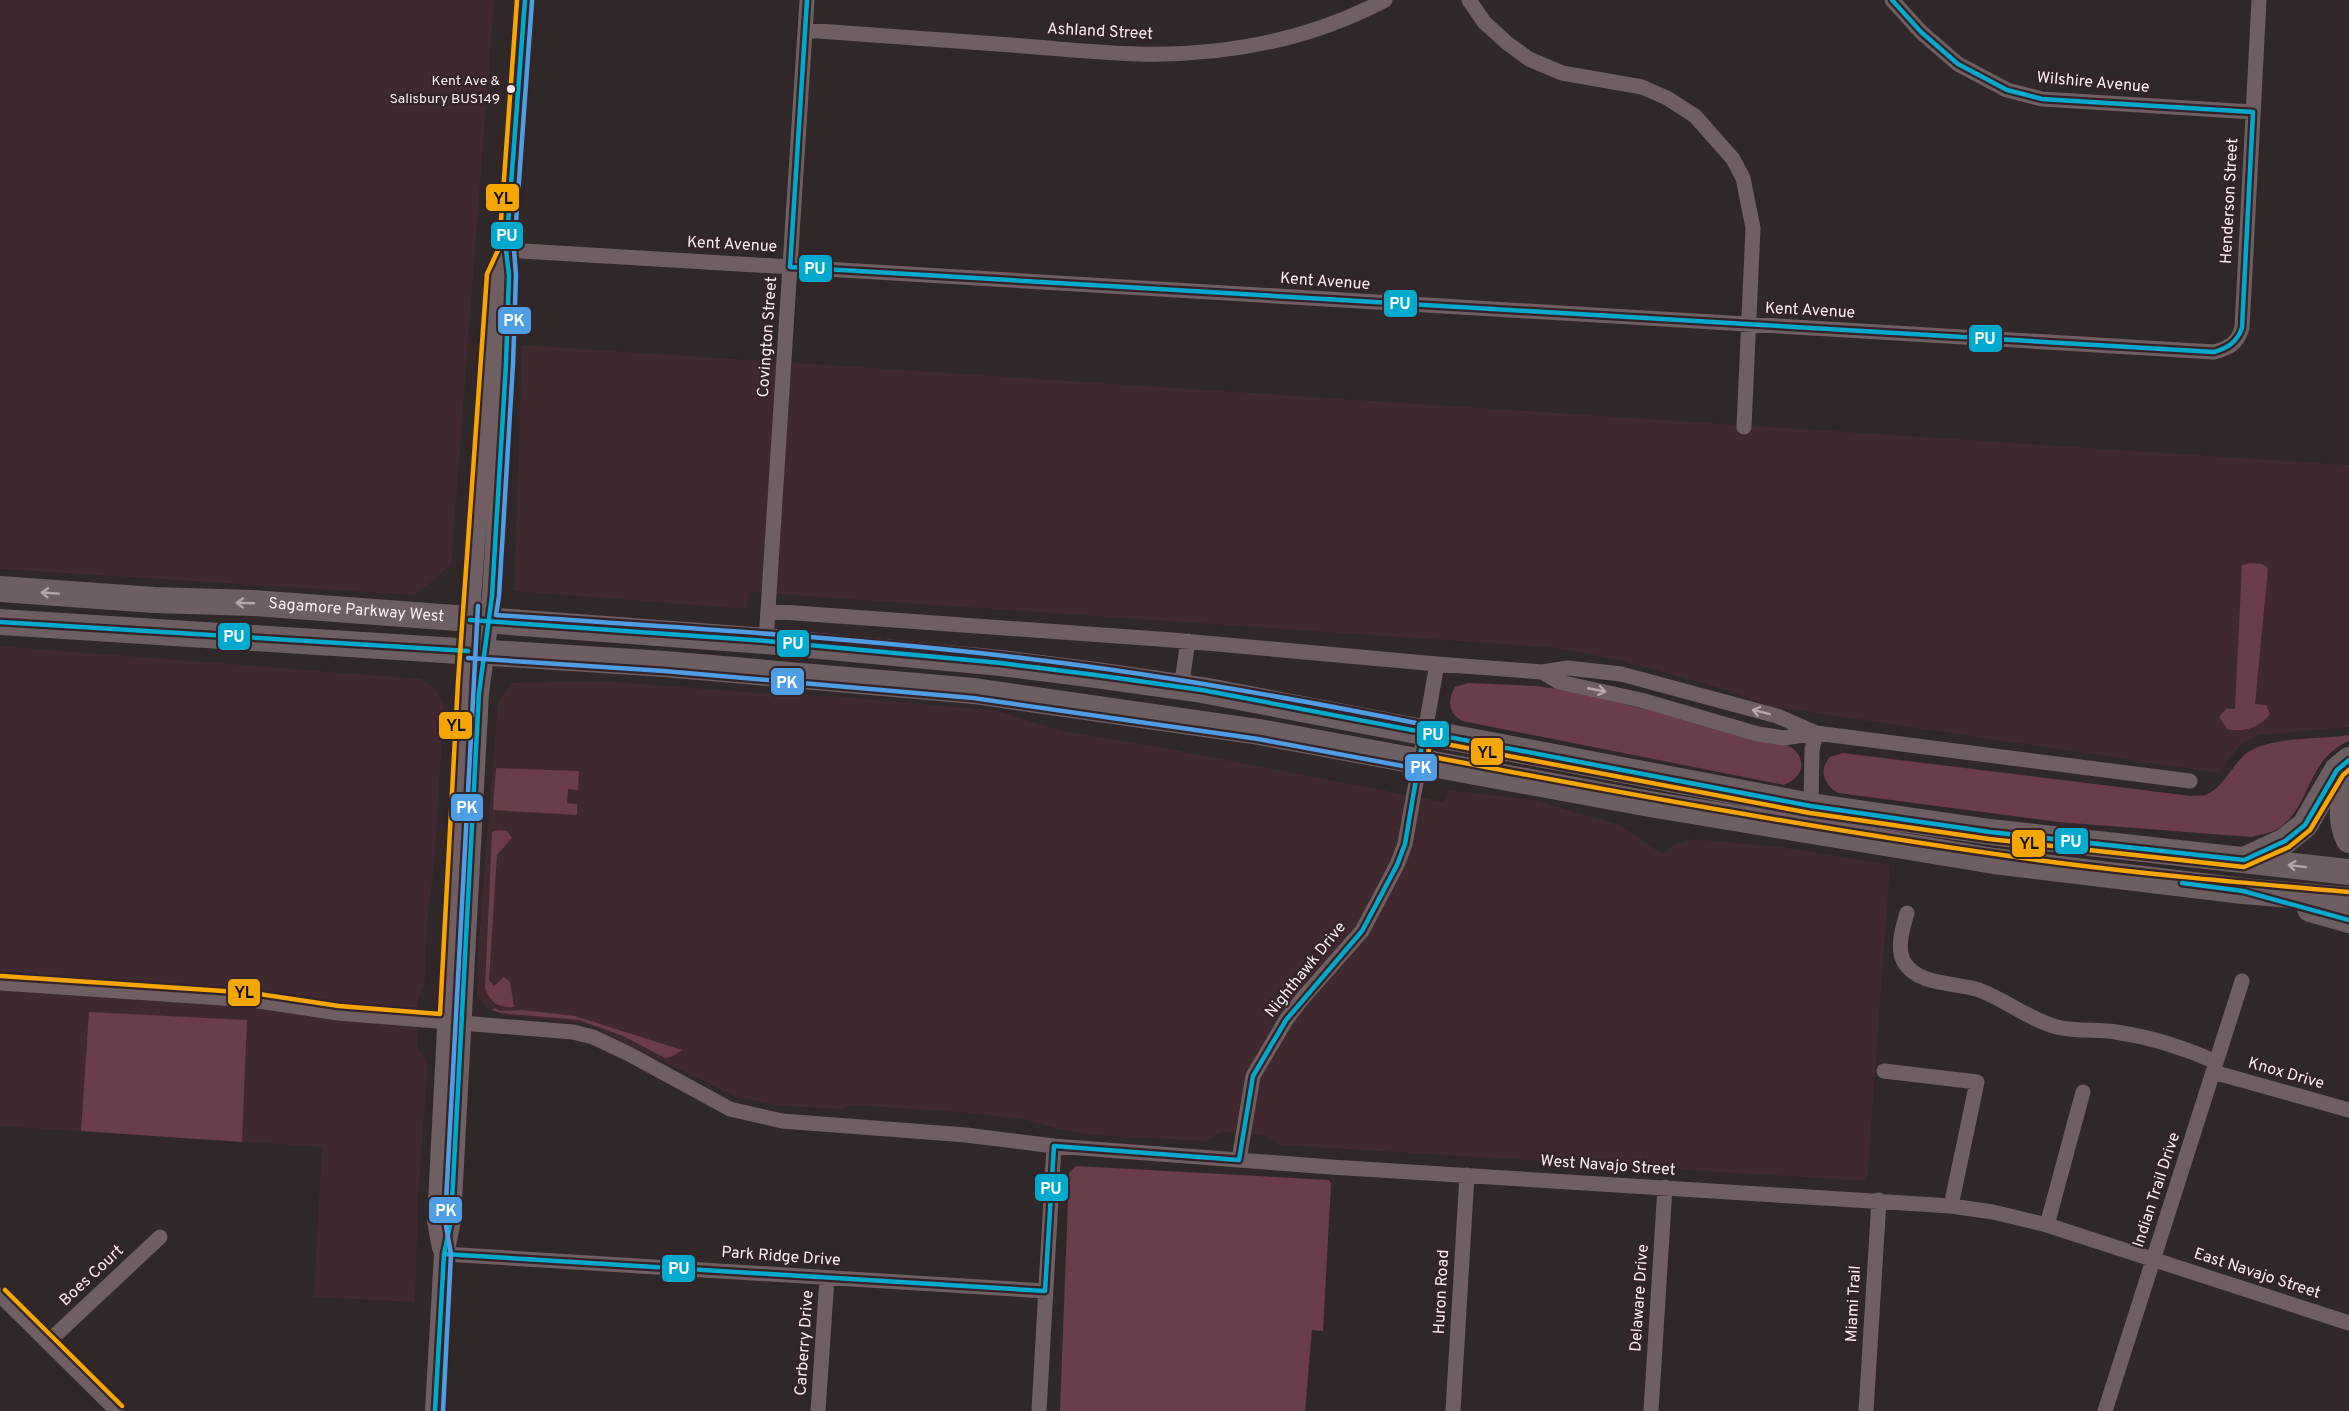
<svg xmlns="http://www.w3.org/2000/svg" width="2349" height="1411" font-family="Overpass,sans-serif">
<style>
.built{fill:#3f292e}
.green{fill:#693d49}
.lines{fill:none;stroke-linecap:round;stroke-linejoin:round}
.minor{stroke:#6f5f63;stroke-width:15}
.tertiary{stroke:#6f5f63;stroke-width:20}
.trunk{stroke:#6d5e62;stroke-width:26}
.bus-1-casing{stroke:#342327;stroke-width:9}
.bus-2-casing{stroke:#342327;stroke-width:9}
.bus-3-casing{stroke:#342327;stroke-width:9}
.bus-1{stroke:#00a9ce;stroke-width:4.5}
.bus-2{stroke:#4d9ee5;stroke-width:4.5}
.bus-3{stroke:#f7a600;stroke-width:4.5}
.oneway{stroke:#b4a7aa}
.oneway2{stroke:#b6a8ab}
.bus-dot{fill:#fcf0f3;stroke:#342327;stroke-width:2}
.labels{text-anchor:middle;dominant-baseline:central;stroke-width:4.5;stroke-linejoin:round;paint-order:stroke}
.bus-label{font-size:14px;fill:#fcf0f3;stroke:#342327;text-anchor:end}
.street-label{font-size:16px;fill:#fcf0f3;stroke:#342327}
.line-badge{stroke:#342327;stroke-width:2}
.badge-label{font-size:16px;text-anchor:middle;font-weight:bold;fill:#fff}
.pale-badge-label{font-size:16px;text-anchor:middle;font-weight:bold;fill:#111}
</style>
<rect width="100%" height="100%" fill="#302729"/>
<path class="built" d="M0,0H494L451,565L415,595L0,569Z
M522,345L2349,465V727L2259,735L2240,745L2219,773L1769,706L1727,690L1623,661L1557,648L749,592L746,609L514,591Z
M0,646L421,679L436,690L444,706L434,866L428,907L424,989L418,996L417,1048L428,1062L418,1195L415,1302L314,1297L322,1147L0,1126Z
M600,681L789,695L833,696L998,711L1062,731L1164,748L1443,802L1449,790L1533,800L1620,825L1662,854L1674,845L1692,839L1780,847L1890,865L1867,1181L1281,1145L1268,1136L1221,1132L1207,1141L1091,1135L1055,1128L1023,1119L959,1112L850,1105L841,1109L784,1106L736,1097L587,1024L503,1015L486,1008L477,994L478,950L498,702L511,683Z"/>
<path class="green" d="M2250,563L2262,564L2268,568L2255,704L2266,705L2270,714C2260,728 2243,733 2227,729L2219,717L2226,709H2235L2242,565Z
M1468,683L1537,686L1576,692L1785,744C1807,754 1807,776 1784,785L1462,721C1448,712 1447,701 1455,687Z
M2349,735V741C2306,759 2311,807 2279,828C2271,833 2261,835 2251,837L2058,822L1838,793C1824,785 1818,770 1830,757L1843,753L2191,796C2195,795 2201,796 2205,795C2223,789 2233,763 2248,752C2273,736 2319,740 2349,735Z
M496,768L579,771L578,790L568,789L567,803L577,804V815L493,810Z
M498,830L507,831L512,838L497,855L489,980L494,986L504,977L510,982L514,1007C498,1008 491,1003 485,988L492,832Z
M494,1008L501,1011L522,1010L575,1016L682,1050L671,1057L665,1058L623,1036L579,1020L501,1013L492,1010Z
M89,1012L247,1020L242,1142L81,1131Z
M1076,1166L1329,1180L1331,1183L1323,1331L1312,1330L1305,1411H1060L1069,1173Z"/>
<g class="lines">
<path class="minor" d="M1469,0L1484,22L1507,43L1529,59L1562,73L1642,87L1667,98L1695,116L1733,159L1743,178L1753,228L1744,427
M1892,0L1921,32L1958,64L2007,90L2042,99L2253,112
M805,30C878,35 951,41 1024,46C1062,49 1100,53 1138,54C1223,56 1309,40 1385,0
M506,250L2214,352C2229,348 2237,344 2242,328L2259,0
M768,611L1172,640L1437,664L1542,672L1568,668L1621,674L1777,716L1816,733
M766,641L807,0
M1542,672L1559,682L1641,700L1758,734L1784,738L1816,733L2190,781
M1181,688L1188,641
M1811,806L1812,750L1816,733
M1907,913C1903,927 1896,948 1904,962C1918,986 1956,982 1979,990C2006,1000 2030,1020 2057,1027C2077,1032 2097,1029 2116,1032C2150,1037 2185,1048 2216,1062
M0,983L252,1000L338,1013L573,1032L593,1037L629,1054L730,1109L782,1121L966,1135L1054,1146L1331,1167L1951,1206L1993,1212L2047,1225L2349,1323
M1884,1071L1977,1082L1951,1206
M2213,1072L2349,1110
M1239,1160L1253,1076L1286,1020L1302,999L1362,931L1397,865L1405,844L1437,664
M2047,1225L2083,1092
M444,1254L1045,1291
M0,1295L117,1411
M48,1342L160,1237
M818,1411L827,1278
M1039,1411L1054,1146
M1453,1411L1467,1175
M1651,1411L1665,1187
M1866,1411L1879,1200
M2105,1411L2242,981"/>
<path class="tertiary" d="M442,1248L437,1221L465,683L494,275L506,250
M435,1411L444,1254L451,1221L479,693L492,596L506,364L509,275L506,250L525,0"/>
<g class="trunk">
<path id="s1" d="M0,589L154,600L253,603L766,641L1001,663L1096,675L1202,690L1811,806L1990,832L2349,872"/>
<path d="M0,622L665,664L974,691L1259,732L1650,804L1994,861L2243,891L2349,900"/>
<path d="M2349,786C2341,805 2340,822 2349,840"/>
<path d="M2244,860L2285,841L2305,825L2337,770L2349,760"/>
<path d="M2310,909L2349,920"/>
</g>
<g class="bus-1-casing">
<path id="bus-1" d="M807,0L790,267L2214,352C2228,348 2237,342 2242,328L2253,112L2042,99L2007,90L1958,64L1921,32L1892,0
M470,620L766,641L1001,663L1096,675L1202,690L1811,806L1990,832L2244,860L2285,841L2305,825L2337,770L2349,760
M0,622L468,651
M2182,883L2243,891L2349,920
M444,1254L1045,1291L1054,1146L1239,1160L1253,1076L1286,1020L1362,931L1397,865L1405,844L1424,732
M435,1411L444,1254L451,1221L479,693L492,596L506,364L509,275L506,250L525,0"/>
</g>
<g class="bus-2-casing">
<path id="bus-2" d="M468,658L664,671L973,698L1258,739L1419,769L1427,764L1431,733L1430,728L1426,725C1292,698 1158,674 1022,658C847,637 671,627 496,615L499,596L513,364L516,275L514,250L532,1
M443,1411L451,1254L445,1220L478,606"/>
</g>
<g class="bus-3-casing">
<path id="bus-3" d="M2349,770L2343,775L2310,830L2289,847L2244,867L1989,839L1810,813L1430,741L1428,756C1630,795 1833,832 2037,860C2141,874 2245,883 2349,892
M1,976L253,993L339,1006L440,1014L458,682L487,274L499,248L517,0
M5,1290L122,1406"/>
</g>
<use href="#bus-1" class="bus-1"/>
<use href="#bus-2" class="bus-2"/>
<use href="#bus-3" class="bus-3"/>
</g>
<defs><path id="oneway-shaft" d="M-6 0H5M1.5-3L5.5 0L1.5 3" fill="none" stroke-width="1.6" stroke-linecap="round" stroke-linejoin="round" transform="scale(1.5)"/></defs>
<g class="oneway">
<use href="#oneway-shaft" transform="translate(50 593) rotate(-176)"/>
<use href="#oneway-shaft" transform="translate(245 603) rotate(-178)"/>
<use href="#oneway-shaft" transform="translate(2297 866) rotate(-173)"/>
</g>
<g class="oneway2">
<use href="#oneway-shaft" transform="translate(1597 690) rotate(11)"/>
<use href="#oneway-shaft" transform="translate(1761 712) rotate(-166)"/>
</g>
<circle class="bus-dot" cx="511" cy="89" r="5"/>
<g class="labels">
<g class="bus-label">
<text x="500" y="81">Kent Ave &amp;<tspan x="500" dy="18">Salisbury BUS149</tspan></text>
</g>
<g class="street-label">
<text transform="translate(1100 32) rotate(3)">Ashland Street</text>
<text transform="translate(2093 83) rotate(5)">Wilshire Avenue</text>
<text transform="translate(2230 201) rotate(-87)">Henderson Street</text>
<text transform="translate(732 245) rotate(3)">Kent Avenue</text>
<text transform="translate(1325 282) rotate(4)">Kent Avenue</text>
<text transform="translate(1810 311) rotate(3)">Kent Avenue</text>
<text transform="translate(768 337) rotate(-86)">Covington Street</text>
<text stroke="none"><textPath href="#s1" startOffset="357">Sagamore Parkway West</textPath></text>
<text transform="translate(1306 970) rotate(-51)">Nighthawk Drive</text>
<text transform="translate(2286 1074) rotate(16)">Knox Drive</text>
<text transform="translate(1608 1166) rotate(4)">West Navajo Street</text>
<text transform="translate(2157 1190) rotate(-72)">Indian Trail Drive</text>
<text transform="translate(781 1257) rotate(4)">Park Ridge Drive</text>
<text transform="translate(2257 1274) rotate(18)">East Navajo Street</text>
<text transform="translate(92 1276) rotate(-43)">Boes Court</text>
<text transform="translate(1442 1292) rotate(-87)">Huron Road</text>
<text transform="translate(1640 1298) rotate(-86)">Delaware Drive</text>
<text transform="translate(1854 1304) rotate(-87)">Miami Trail</text>
<text transform="translate(805 1343) rotate(-86)">Carberry Drive</text>
</g>
</g>
<g class="line-badge">
<rect x="485" y="183" width="35" height="29" rx="6" fill="#f7a600"/>
<rect x="490" y="221" width="34" height="29" rx="6" fill="#00a9ce"/>
<rect x="798" y="254" width="35" height="29" rx="6" fill="#00a9ce"/>
<rect x="1383" y="289" width="35" height="29" rx="6" fill="#00a9ce"/>
<rect x="497" y="306" width="35" height="29" rx="6" fill="#4d9ee5"/>
<rect x="1968" y="324" width="35" height="29" rx="6" fill="#00a9ce"/>
<rect x="217" y="622" width="34" height="29" rx="6" fill="#00a9ce"/>
<rect x="776" y="629" width="34" height="29" rx="6" fill="#00a9ce"/>
<rect x="770" y="667" width="35" height="29" rx="6" fill="#4d9ee5"/>
<rect x="438" y="711" width="35" height="29" rx="6" fill="#f7a600"/>
<rect x="1416" y="720" width="34" height="28" rx="6" fill="#00a9ce"/>
<rect x="1470" y="737" width="34" height="29" rx="6" fill="#f7a600"/>
<rect x="1404" y="753" width="34" height="29" rx="6" fill="#4d9ee5"/>
<rect x="450" y="793" width="34" height="29" rx="6" fill="#4d9ee5"/>
<rect x="2054" y="827" width="35" height="28" rx="6" fill="#00a9ce"/>
<rect x="2011" y="829" width="35" height="29" rx="6" fill="#f7a600"/>
<rect x="227" y="978" width="34" height="29" rx="6" fill="#f7a600"/>
<rect x="1034" y="1173" width="35" height="29" rx="6" fill="#00a9ce"/>
<rect x="428" y="1196" width="35" height="28" rx="6" fill="#4d9ee5"/>
<rect x="661" y="1254" width="35" height="29" rx="6" fill="#00a9ce"/>
</g>
<g class="badge-label">
<text x="507" y="241">PU</text>
<text x="815" y="274">PU</text>
<text x="1400" y="309">PU</text>
<text x="514" y="326">PK</text>
<text x="1985" y="344">PU</text>
<text x="234" y="642">PU</text>
<text x="793" y="649">PU</text>
<text x="787" y="688">PK</text>
<text x="1433" y="740">PU</text>
<text x="1421" y="773">PK</text>
<text x="467" y="813">PK</text>
<text x="2071" y="847">PU</text>
<text x="1051" y="1194">PU</text>
<text x="446" y="1216">PK</text>
<text x="679" y="1274">PU</text>
</g>
<g class="pale-badge-label">
<text x="503" y="204">YL</text>
<text x="456" y="731">YL</text>
<text x="1487" y="758">YL</text>
<text x="2029" y="849">YL</text>
<text x="244" y="998">YL</text>
</g>
</svg>
